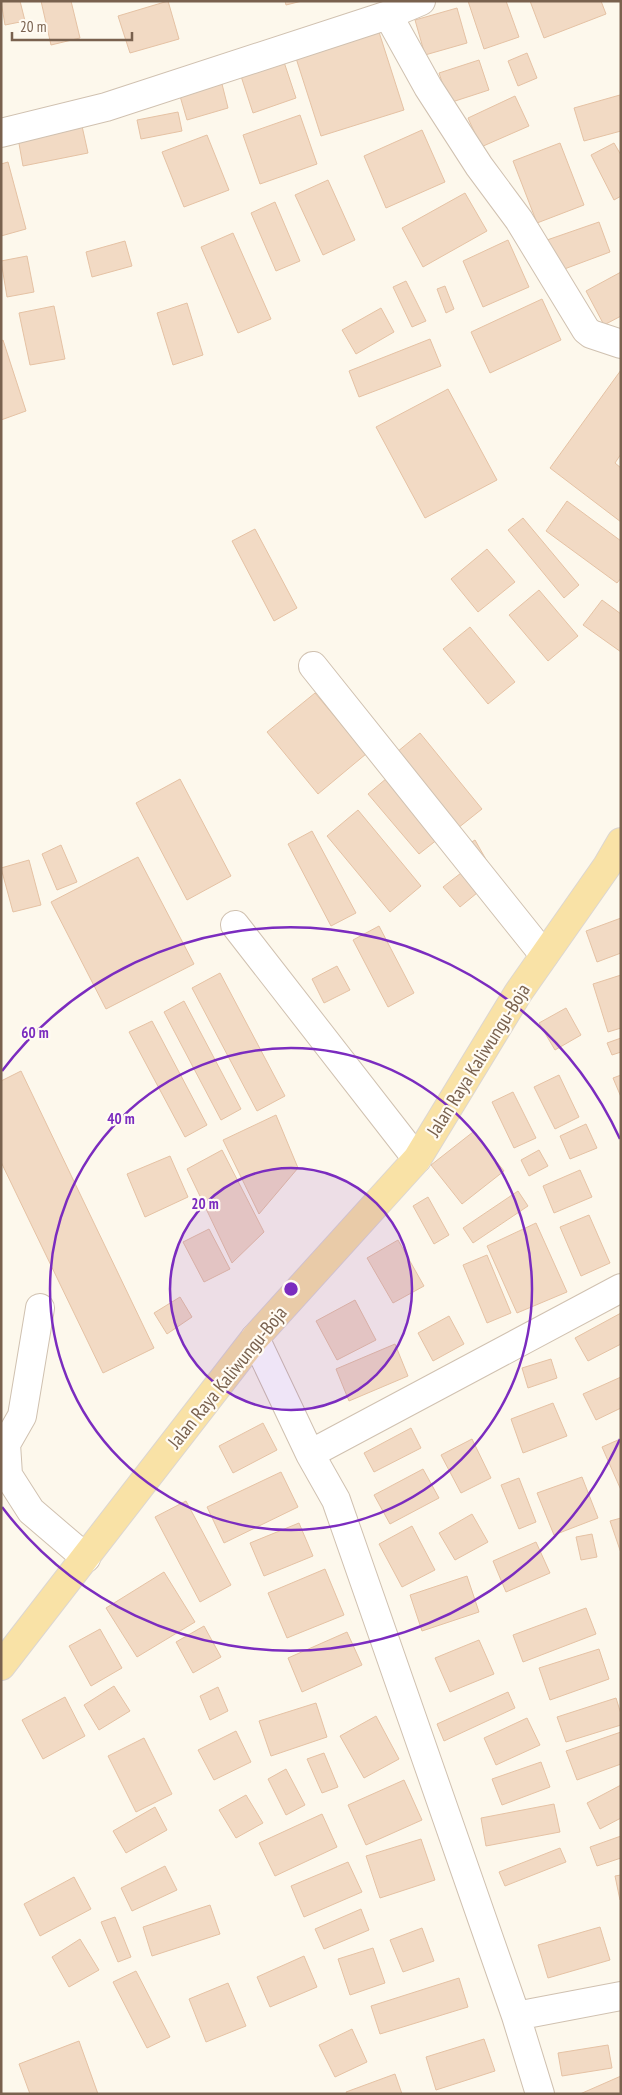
<svg xmlns="http://www.w3.org/2000/svg" width="622" height="2095" font-family="'PT Sans Narrow',sans-serif">
<style>
.building{fill:#f2dac4;stroke:#e5c2a4}
.lines{fill:none;stroke-linecap:round;stroke-linejoin:round}
.minor-casing{stroke:#d0c1b0;stroke-width:30}
.major-casing{stroke:#dcd6d1;stroke-width:30}
.minor{stroke:#fff;stroke-width:28}
.major{stroke:#f9e2a6;stroke-width:28}
.ring{fill:none;stroke:#7b2cbf;stroke-width:2.5}
.labels{text-anchor:middle;dominant-baseline:central;stroke-width:4.5;stroke-linejoin:round;paint-order:stroke}
.street-label{font-size:19px;fill:#79614e;stroke:#fffbf3}
.centre{fill:#7b2cbf;stroke:#fffbf3;stroke-width:2.5}
.ring-label{font-size:15px;text-anchor:middle;font-weight:bold;fill:#7b2cbf;stroke:#fffbf3;stroke-width:4.5;stroke-linejoin:round;paint-order:stroke}
</style>
<rect width="100%" height="100%" fill="#fdf8ec"/>
<path class="building" d="M1,1H20L25,21L5,25Z
M41,1H71L80,38L51,45Z
M168,1L179,39L130,53L118,16Z
M285,1H302L286,5Z
M468,1H506L519,37L484,49Z
M530,1H601L606,14L544,38Z
M457,8L467,43L425,55L415,20Z
M378,29L404,110L321,136L295,55Z
M527,53L537,78L518,86L508,61Z
M282,56L296,98L253,113L239,70Z
M479,60L489,90L449,103L439,73Z
M222,84L228,108L187,120L180,96Z
M620,95L621,131L584,141L574,108Z
M515,96L529,126L481,147L468,118Z
M178,112L182,131L141,139L137,120Z
M300,115L317,164L260,184L243,135Z
M82,126L88,153L23,166L18,138Z
M422,130L445,182L386,208L364,156Z
M207,135L229,190L184,207L162,152Z
M560,143L584,205L537,223L513,161Z
M614,143L621,155V196L614,200L591,155Z
M8,162L26,229L1,236V164Z
M328,180L355,240L323,255L295,195Z
M465,193L487,231L423,267L402,228Z
M275,202L300,261L276,271L251,213Z
M599,222L610,252L559,271L547,240Z
M233,233L271,319L238,333L201,247Z
M508,240L529,287L483,307L463,261Z
M125,241L132,266L92,277L86,252Z
M27,256L34,292L7,297L1,261Z
M621,272V316L604,325L586,291Z
M406,281L426,321L412,327L393,287Z
M445,286L454,309L446,313L437,289Z
M542,299L561,340L490,373L471,332Z
M187,303L203,355L173,365L157,313Z
M54,306L65,359L30,365L19,313Z
M381,308L394,332L356,354L342,330Z
M430,339L441,366L359,397L349,371Z
M3,340L26,411L1,420V341Z
M621,370V454L615,463L621,468V522L550,468Z
M448,389L497,480L425,518L376,427Z
M567,501L621,541V578L617,583L546,531Z
M523,518L579,585L564,598L508,530Z
M255,529L297,608L274,621L232,541Z
M487,549L515,582L478,612L451,579Z
M539,590L578,636L548,661L509,615Z
M602,600L621,614V652L583,625Z
M470,627L515,682L488,704L443,649Z
M315,693L366,754L318,794L267,732Z
M420,733L482,809L453,832L391,757Z
M387,778L438,839L419,854L368,794Z
M180,779L231,876L187,900L136,803Z
M358,810L421,886L390,912L327,836Z
M312,831L356,913L331,926L288,844Z
M475,840L488,863L470,843Z
M61,845L77,882L57,890L42,854Z
M138,857L194,964L106,1009L51,902Z
M29,860L41,905L13,912L1,868Z
M461,873L477,893L460,907L443,887Z
M621,918V953L597,962L586,931Z
M379,926L414,993L388,1007L353,940Z
M337,966L350,990L324,1003L312,979Z
M220,973L285,1096L257,1111L192,988Z
M621,975V1028L608,1032L593,984Z
M184,1001L241,1109L221,1120L164,1012Z
M566,1008L581,1035L555,1050L539,1023Z
M152,1021L207,1125L185,1137L129,1032Z
M621,1038V1052L612,1055L607,1043Z
M21,1071L154,1348L103,1373L1,1162V1081Z
M559,1075L579,1117L555,1129L534,1087Z
M621,1075V1097L613,1078Z
M513,1092L536,1138L514,1148L492,1102Z
M276,1115L298,1168L259,1214L223,1140Z
M586,1124L597,1148L570,1159L560,1136Z
M473,1132L504,1171L462,1204L431,1165Z
M222,1150L264,1232L232,1263L187,1169Z
M539,1150L548,1166L529,1176L521,1160Z
M170,1156L188,1197L145,1217L127,1174Z
M580,1170L592,1197L554,1213L543,1186Z
M518,1191L528,1206L473,1243L463,1228Z
M428,1197L449,1235L434,1244L413,1206Z
M589,1215L610,1263L581,1276L560,1227Z
M536,1223L567,1292L517,1313L487,1246Z
M209,1229L230,1269L204,1282L183,1242Z
M398,1240L424,1286L393,1303L367,1258Z
M487,1255L511,1313L487,1323L463,1265Z
M180,1297L192,1317L167,1334L154,1313Z
M355,1300L376,1340L337,1360L316,1321Z
M621,1313V1344L588,1361L575,1338Z
M449,1316L464,1344L433,1361L418,1333Z
M395,1344L408,1376L349,1401L336,1369Z
M551,1359L557,1378L528,1388L522,1368Z
M621,1377V1408L596,1420L583,1394Z
M553,1403L567,1436L523,1453L511,1419Z
M263,1423L277,1450L233,1473L219,1446Z
M411,1428L421,1448L374,1472L364,1453Z
M472,1439L491,1478L461,1493L441,1455Z
M618,1440L621,1445V1490L602,1447Z
M423,1469L439,1498L390,1524L374,1495Z
M281,1472L298,1507L224,1543L207,1507Z
M582,1477L598,1518L554,1535L537,1493Z
M519,1478L536,1522L519,1529L501,1485Z
M186,1501L231,1585L200,1602L155,1517Z
M472,1514L488,1542L455,1560L439,1533Z
M621,1518V1553L610,1521Z
M299,1523L313,1556L264,1576L250,1543Z
M412,1526L435,1570L402,1587L379,1544Z
M592,1534L597,1557L581,1560L576,1537Z
M536,1542L550,1573L506,1592L493,1561Z
M325,1569L344,1615L287,1638L268,1593Z
M164,1572L195,1622L137,1657L106,1608Z
M467,1576L479,1612L422,1631L410,1595Z
M586,1608L596,1634L523,1662L513,1635Z
M204,1626L221,1657L193,1673L176,1642Z
M100,1629L122,1668L91,1686L69,1646Z
M347,1632L362,1665L302,1692L288,1658Z
M479,1640L494,1674L450,1692L435,1658Z
M599,1649L609,1679L550,1700L539,1668Z
M114,1686L130,1711L99,1730L84,1705Z
M218,1687L228,1711L210,1720L200,1696Z
M508,1692L515,1708L444,1741L437,1724Z
M65,1697L85,1736L43,1759L22,1720Z
M616,1698L621,1714V1725L566,1742L557,1717Z
M316,1703L327,1737L271,1756L259,1721Z
M376,1716L399,1759L364,1778L340,1736Z
M527,1718L540,1745L496,1765L484,1738Z
M236,1731L251,1762L214,1780L198,1750Z
M621,1732V1764L577,1780L566,1751Z
M144,1738L172,1794L136,1812L108,1756Z
M324,1753L338,1787L322,1793L307,1759Z
M541,1762L550,1787L502,1805L492,1779Z
M286,1769L305,1805L286,1815L268,1779Z
M404,1780L422,1820L366,1845L348,1805Z
M621,1785V1818L600,1829L587,1803Z
M246,1795L263,1823L236,1838L219,1810Z
M554,1804L560,1832L486,1846L481,1818Z
M155,1807L167,1830L126,1853L113,1831Z
M322,1814L337,1847L275,1876L259,1843Z
M621,1836V1858L597,1866L590,1847Z
M421,1839L435,1880L380,1898L366,1856Z
M560,1848L566,1862L505,1886L499,1872Z
M348,1862L362,1892L304,1917L291,1886Z
M165,1866L177,1890L132,1911L121,1888Z
M621,1875V1900H620L615,1876Z
M74,1877L91,1909L40,1936L24,1904Z
M210,1905L220,1934L152,1956L143,1927Z
M361,1909L369,1930L324,1949L315,1929Z
M115,1917L131,1957L118,1962L101,1922Z
M600,1927L610,1960L548,1978L538,1945Z
M422,1928L434,1961L403,1972L390,1940Z
M80,1939L99,1970L69,1987L52,1957Z
M373,1948L385,1983L350,1995L338,1959Z
M304,1956L317,1987L270,2007L257,1977Z
M136,1971L170,2037L147,2048L113,1982Z
M459,1978L468,2007L380,2034L371,2006Z
M228,1983L246,2026L206,2042L189,1999Z
M352,2029L367,2062L335,2077L319,2045Z
M484,2039L495,2071L436,2090L426,2057Z
M79,2041L98,2094H30L19,2064Z
M608,2045L612,2068L562,2076L558,2053Z
M395,2074L402,2094H347L346,2092Z
M621,2076V2094H580Z"/>
<g class="lines">
<g class="minor-casing">
<path id="minor" d="M388,15L428,87L479,166L519,220L586,330L591,334L621,344
M1,133L106,107L388,15L421,1
M313,666L544,955
M235,925L417,1159
M40,1308L22,1416L6,1444L8,1475L31,1511L86,1558
M255,1338L310,1454L621,1288
M310,1454L336,1500L516,2016L540,2094
M516,2016L621,1996"/>
</g>
<g class="major-casing">
<path id="major" d="M1,1666L255,1338L417,1159L518,993L607,866L621,842"/>
</g>
<use href="#minor" class="minor"/>
<use href="#major" class="major"/>
</g>
<circle cx="291" cy="1289" r="121" fill="#7b2cbf" fill-opacity=".12"/>
<g class="ring">
<circle cx="291" cy="1289" r="121"/>
<circle cx="291" cy="1289" r="241"/>
<path d="M620 1439A362 362 0 0 1 2 1507M2 1071A362 362 0 0 1 620 1139"/>
</g>
<g class="labels">
<g class="street-label">
<text transform="translate(478 1060) rotate(-58)">Jalan Raya Kaliwungu-Boja</text>
<text transform="translate(227 1377) rotate(-51)">Jalan Raya Kaliwungu-Boja</text>
</g>
</g>
<circle cx="291" cy="1289" r="8" class="centre"/>
<g class="ring-label">
<text x="35" y="1038">60 m</text>
<text x="121" y="1124">40 m</text>
<text x="205" y="1209">20 m</text>
</g>
<rect width="622" height="2095" fill="none" stroke="#79614e" stroke-width="5"/>
<path d="M12 32v8h120v-8" fill="none" stroke="#79614e" stroke-width="2.5"/>
<text x="20" y="32" font-size="15" fill="#79614e" stroke="#fffbf3" stroke-width="4" paint-order="stroke">20 m</text>
</svg>
